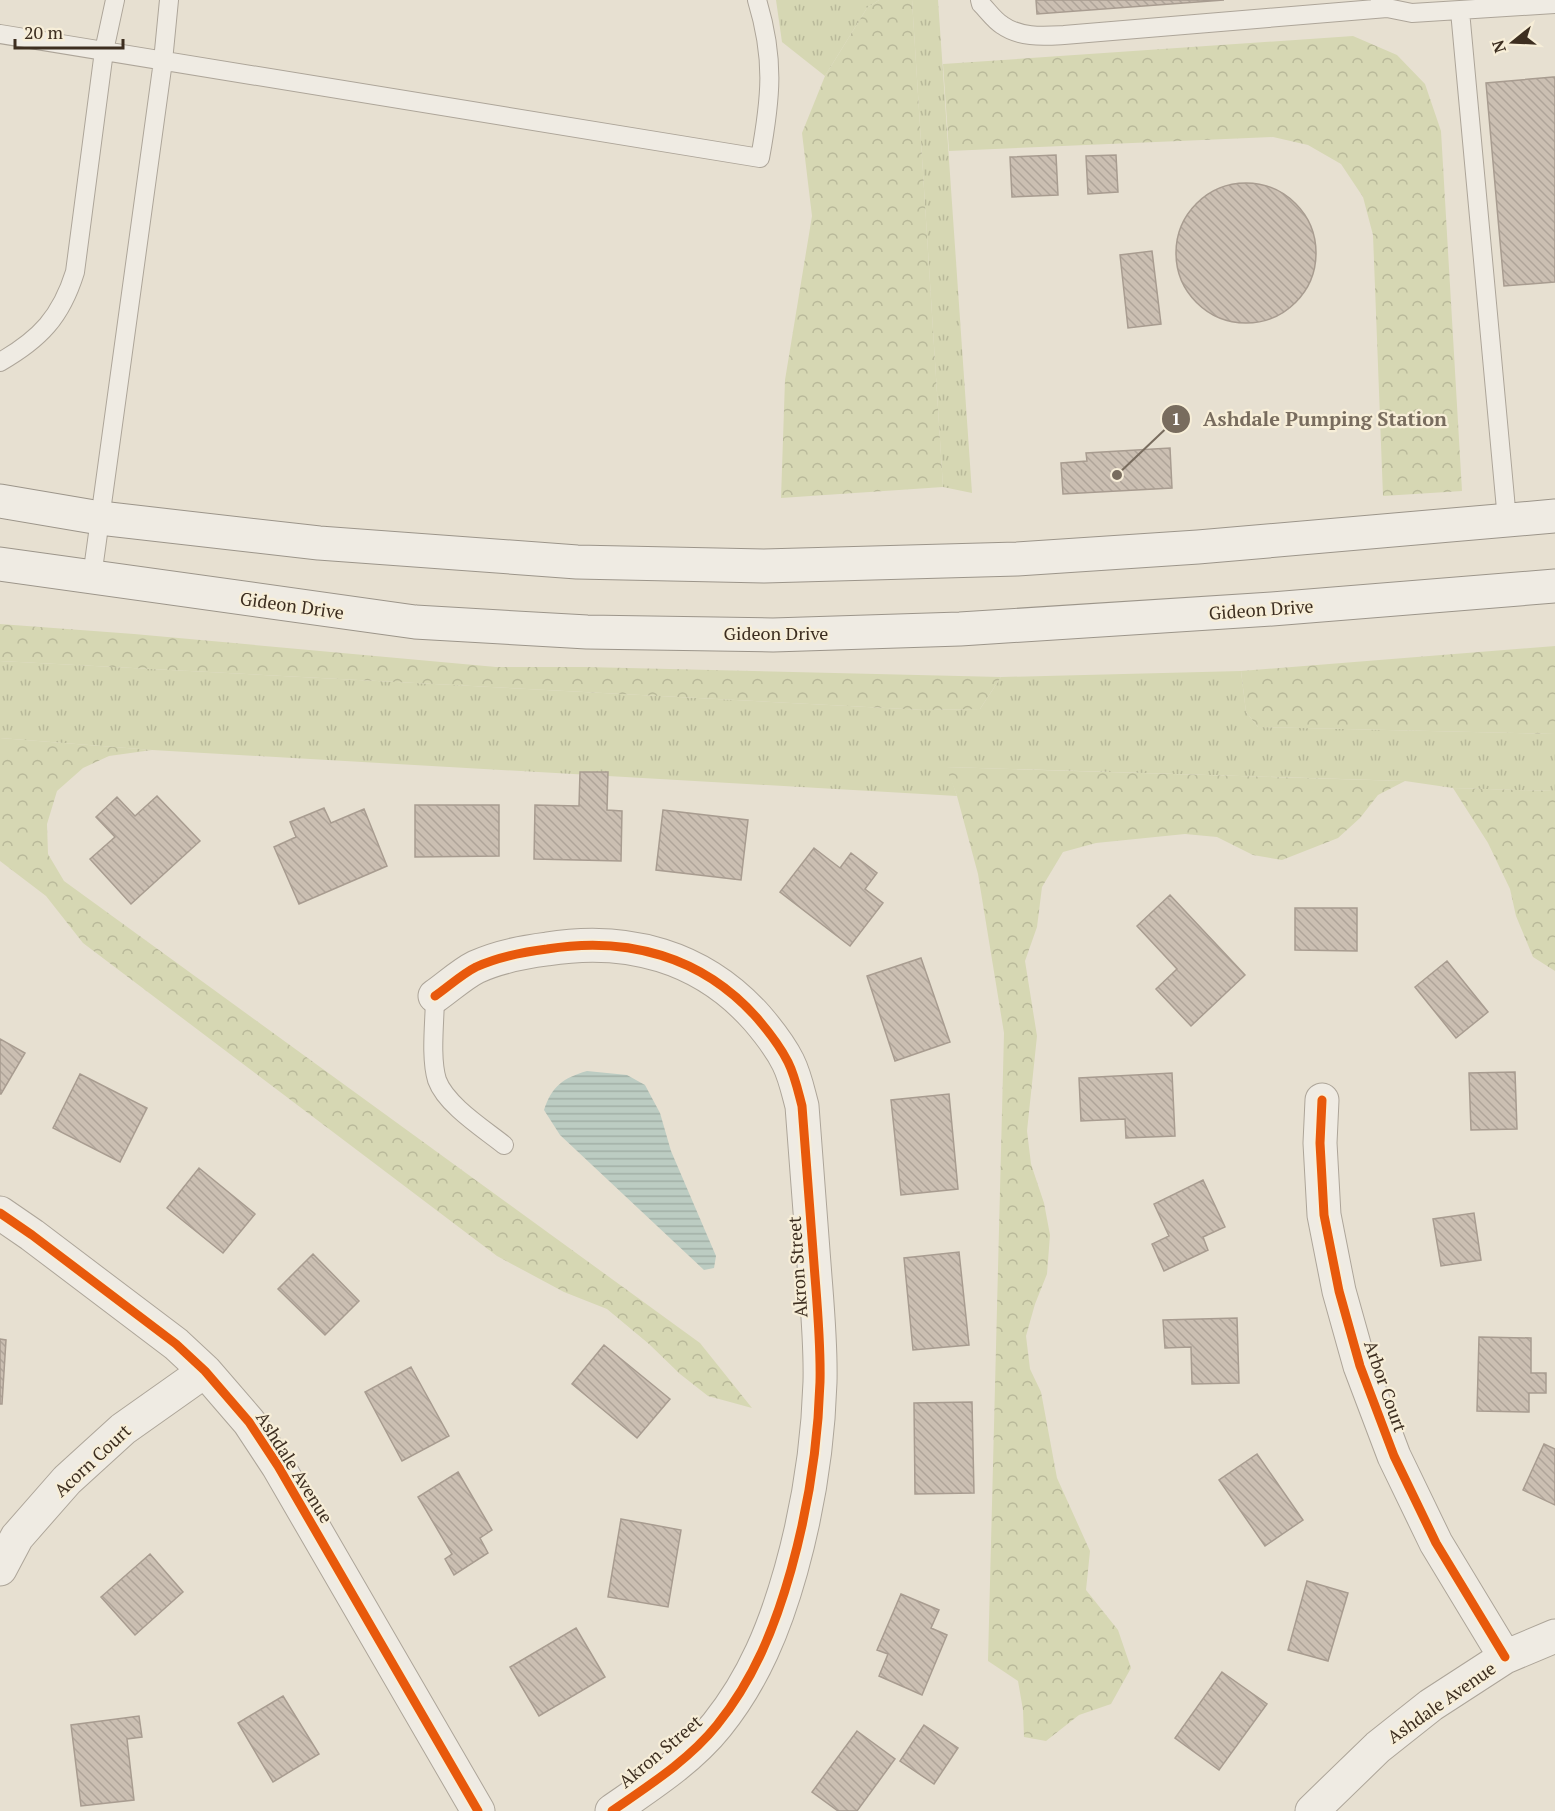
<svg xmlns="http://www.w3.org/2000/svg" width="1555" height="1811" font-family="'PT Serif',serif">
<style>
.grass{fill:url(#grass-tufts)}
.forest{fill:url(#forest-crowns)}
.water{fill:url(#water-rules)}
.building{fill:url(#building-back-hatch);stroke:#a89c90;stroke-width:1.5}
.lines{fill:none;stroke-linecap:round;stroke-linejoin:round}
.lane-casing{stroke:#ada599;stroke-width:20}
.street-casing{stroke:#ada599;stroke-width:35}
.secondary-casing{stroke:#9c958a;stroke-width:35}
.lane{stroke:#efebe3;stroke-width:18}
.street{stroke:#efebe3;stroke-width:33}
.secondary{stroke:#efebe3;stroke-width:33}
.cycleway-casing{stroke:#f7eed8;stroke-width:13}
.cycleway{stroke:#e8590c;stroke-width:9}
.labels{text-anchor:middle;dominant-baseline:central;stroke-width:4.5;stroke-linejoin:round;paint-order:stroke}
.street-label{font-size:18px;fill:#3d2e20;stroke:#f7eed8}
.leader{fill:none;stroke:#786c5e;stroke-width:2}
.callout-dot{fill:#786c5e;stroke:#f7eed8;stroke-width:2}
.mark-label{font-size:18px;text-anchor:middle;font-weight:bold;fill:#fff}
.callout-label{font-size:20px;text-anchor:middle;font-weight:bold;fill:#786c5e;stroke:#f7eed8;stroke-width:4.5;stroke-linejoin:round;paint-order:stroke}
</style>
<defs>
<pattern id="grass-tufts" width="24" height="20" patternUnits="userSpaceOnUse" patternTransform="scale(1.5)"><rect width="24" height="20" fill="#d6d7b3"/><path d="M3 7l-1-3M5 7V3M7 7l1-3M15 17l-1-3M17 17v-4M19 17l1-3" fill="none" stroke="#b9b99a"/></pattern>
<pattern id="forest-crowns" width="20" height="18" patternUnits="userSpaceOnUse" patternTransform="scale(1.5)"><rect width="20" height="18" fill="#d6d7b3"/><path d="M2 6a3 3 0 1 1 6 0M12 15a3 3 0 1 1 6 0" fill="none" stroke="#b9b99a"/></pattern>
<pattern id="water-rules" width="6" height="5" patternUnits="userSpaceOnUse" patternTransform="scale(1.5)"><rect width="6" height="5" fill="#bcccc2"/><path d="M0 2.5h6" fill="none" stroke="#a2b0a6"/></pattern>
<pattern id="building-back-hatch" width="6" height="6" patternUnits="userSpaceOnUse" patternTransform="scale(1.5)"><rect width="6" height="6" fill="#cbbfb2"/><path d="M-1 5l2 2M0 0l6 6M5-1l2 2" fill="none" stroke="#afa499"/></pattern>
</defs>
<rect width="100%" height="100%" fill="#e7e0d1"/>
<path class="grass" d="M776,0H879L867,8L825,76L782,42Z
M912,0H938L972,493L943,487Z
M0,661L924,710L980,709L1001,677L1241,671L1246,712L1258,727L1555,734V791L1453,788L1405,781L947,767L957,796L152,750L0,738Z"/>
<path class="forest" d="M879,0H912L943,487L781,498L785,380L812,216L802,133L825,76L867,8Z
M1353,36L1397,55L1425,84L1441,131L1462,491L1383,496L1373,235L1363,197L1341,164L1308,145L1273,137L949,151L943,64Z
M0,624L134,634L496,667H586L1001,677L980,709L924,710L0,661Z
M1555,646V734L1258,727L1246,712L1241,671Z
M0,738L152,750L109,756L83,768L57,791L47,824L48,854L64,881L700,1343L752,1408L708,1396L680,1374L649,1344L607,1309L564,1292L497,1256L83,943L46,896L0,861Z
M946,767L1405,781L1378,795L1360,818L1338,838L1282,860L1253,855L1217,837L1185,834L1096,843L1063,852L1042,887L1037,927L1025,961L1037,1036L1027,1131L1031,1164L1044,1203L1050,1235L1047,1274L1035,1304L1026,1336L1030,1369L1041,1392L1057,1478L1090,1551L1086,1590L1118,1630L1131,1668L1111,1704L1079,1715L1046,1741L1024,1737L1023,1710L1018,1681L988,1661L1004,1033L978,874L957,796Z
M1453,788L1555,791V971L1533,957L1516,916L1510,889L1488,843Z"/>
<path class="water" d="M587,1071L627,1075L645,1085L660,1113L671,1151L716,1256L714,1268L704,1270L560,1135L544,1110C552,1086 563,1078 587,1071Z"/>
<path class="building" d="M1036,0H1224L1037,14Z
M1553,77H1555V282L1504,286L1486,83Z
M1056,155L1058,195L1012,197L1010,157Z
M1116,155L1118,192L1088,194L1086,156Z
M1176 253a70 70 0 1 1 140 0a70 70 0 1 1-140 0Z
M1152,251L1161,324L1128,328L1120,255Z
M1170,448L1172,488L1063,494L1061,463L1087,461L1086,453Z
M580,772H608L607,810L622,811L621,861L534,859L535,805L579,806Z
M157,796L200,841L131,904L90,859L115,837L96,817L117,797L135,816Z
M415,805H499V856L415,857Z
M324,808L331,823L364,809L387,866L299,904L274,847L296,837L290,822Z
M663,810L748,820L741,880L656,870Z
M814,848L840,868L851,853L877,873L865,889L883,903L850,946L780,892Z
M1170,895L1245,975L1191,1026L1156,989L1177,969L1137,926Z
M1295,908H1357V951L1295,950Z
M921,958L950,1042L895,1061L867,976Z
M1447,961L1488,1012L1456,1038L1415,987Z
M0,1039L25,1053L1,1094H0Z
M1515,1072L1517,1129L1471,1130L1469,1073Z
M1172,1073L1175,1136L1126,1138L1125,1119L1081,1121L1079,1078Z
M80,1074L147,1108L120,1162L53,1128Z
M949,1094L958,1189L901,1195L891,1100Z
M199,1168L255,1214L223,1253L167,1208Z
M1203,1180L1225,1227L1203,1237L1208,1250L1164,1271L1152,1244L1169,1236L1154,1204Z
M1474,1213L1481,1260L1441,1266L1433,1219Z
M959,1252L969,1345L913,1350L904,1258Z
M313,1254L359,1301L325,1335L278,1289Z
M1237,1318L1239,1383L1192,1384L1191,1347L1165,1348L1163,1320Z
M1479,1337L1531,1338V1373H1546V1393H1529V1412L1477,1411Z
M0,1339L6,1340L2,1404H0Z
M604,1345L670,1399L637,1438L572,1384Z
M411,1367L449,1436L402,1461L365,1392Z
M972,1402L974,1493L915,1494L914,1403Z
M1544,1444L1555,1449V1505L1523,1490Z
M1257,1454L1303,1520L1265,1546L1219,1480Z
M458,1472L492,1530L480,1538L488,1553L454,1575L445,1559L452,1554L418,1497Z
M621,1519L681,1530L668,1607L608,1597Z
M150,1554L183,1592L135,1635L101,1597Z
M1307,1581L1348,1593L1328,1661L1288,1650Z
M901,1594L939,1610L931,1628L947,1635L922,1695L879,1676L888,1654L877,1650Z
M576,1628L605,1677L539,1716L510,1667Z
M1222,1672L1267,1704L1219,1770L1175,1738Z
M283,1696L319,1754L273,1782L238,1723Z
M139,1716L142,1737L127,1739L134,1800L81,1806L71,1725Z
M924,1725L958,1748L934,1784L900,1761Z
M857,1731L895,1759L857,1811H838L812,1792Z"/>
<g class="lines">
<g class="lane-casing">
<path id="lane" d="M980,0L981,4C988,11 994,20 1002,25C1020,38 1044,36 1064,35L1387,8
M1379,4L1387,8L1412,13L1555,4
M1460,11L1507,520
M0,34L760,158C771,98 775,59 757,0
M0,362C40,339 61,317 75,272L104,51L115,0
M92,577L163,61L169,0
M435,996C435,1020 430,1057 437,1080C446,1105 484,1129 504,1145"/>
</g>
<g class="street-casing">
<path id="street" d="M435,996C448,987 462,974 476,967C498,957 523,952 547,949C627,936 702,956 757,1018C769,1032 780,1046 788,1062C795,1076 798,1091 802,1106C806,1159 810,1212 814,1264C817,1304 821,1343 820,1382C818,1446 808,1509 791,1570C775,1627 754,1679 717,1725C689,1760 648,1786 612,1811
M1322,1100L1320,1143L1324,1215L1339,1291L1360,1366L1394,1456L1436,1543L1505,1657
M0,1213L32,1235L176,1344L205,1371L249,1422L278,1466L478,1811
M0,1569L17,1537L67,1480L123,1429L205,1371
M1312,1811L1378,1747L1431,1705L1505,1657L1555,1636"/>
</g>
<g class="secondary-casing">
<path id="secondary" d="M0,501L100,518L319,543L577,562L764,566L1017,559L1198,547L1555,516
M0,564L415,622L587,632L773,635L960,629L1272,609L1555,586"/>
</g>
<use href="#lane" class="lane"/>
<use href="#street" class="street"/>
<use href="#secondary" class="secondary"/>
<g class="cycleway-casing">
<path id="cycleway" d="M435,996C448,987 462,974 476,967C498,957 523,952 547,949C627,936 702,956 757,1018C769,1032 780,1046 788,1062C795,1076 798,1091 802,1106C806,1159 810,1212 814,1264C817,1304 821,1343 820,1382C818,1446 808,1509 791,1570C775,1627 754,1679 717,1725C689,1760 648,1786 612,1811
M1322,1100L1320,1143L1324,1215L1339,1291L1360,1366L1394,1456L1436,1543L1505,1657
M0,1213L32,1235L176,1344L205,1371L249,1422L278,1466L478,1811"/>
</g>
<use href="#cycleway" class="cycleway"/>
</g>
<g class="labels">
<g class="street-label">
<text transform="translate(292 605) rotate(8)">Gideon Drive</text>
<text transform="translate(1261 609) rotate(-4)">Gideon Drive</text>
<text x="776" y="633">Gideon Drive</text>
<text transform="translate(797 1267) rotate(-94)">Akron Street</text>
<text transform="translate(1386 1386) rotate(71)">Arbor Court</text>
<text transform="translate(92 1460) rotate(-43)">Acorn Court</text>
<text transform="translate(295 1467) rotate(58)">Ashdale Avenue</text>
<text transform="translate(1441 1702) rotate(-35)">Ashdale Avenue</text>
<text transform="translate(660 1751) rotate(-40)">Akron Street</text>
</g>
</g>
<path class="leader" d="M1117 475L1176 419"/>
<g class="callout-dot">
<circle cx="1117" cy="475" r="6"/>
<circle cx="1176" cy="419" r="15"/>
</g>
<g class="mark-label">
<text x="1176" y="425">1</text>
</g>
<g class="callout-label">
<text x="1325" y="426">Ashdale Pumping Station</text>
</g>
<g transform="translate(1513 42) rotate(252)" stroke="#f7eed8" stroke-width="4.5" paint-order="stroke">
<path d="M0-4.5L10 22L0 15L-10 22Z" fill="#3d2e20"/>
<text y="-9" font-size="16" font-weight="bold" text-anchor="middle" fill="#3d2e20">N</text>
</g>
<path d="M15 39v9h108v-9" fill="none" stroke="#3d2e20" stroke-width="3"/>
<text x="24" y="39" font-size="18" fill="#3d2e20" stroke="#f7eed8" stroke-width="4.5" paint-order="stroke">20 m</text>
</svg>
